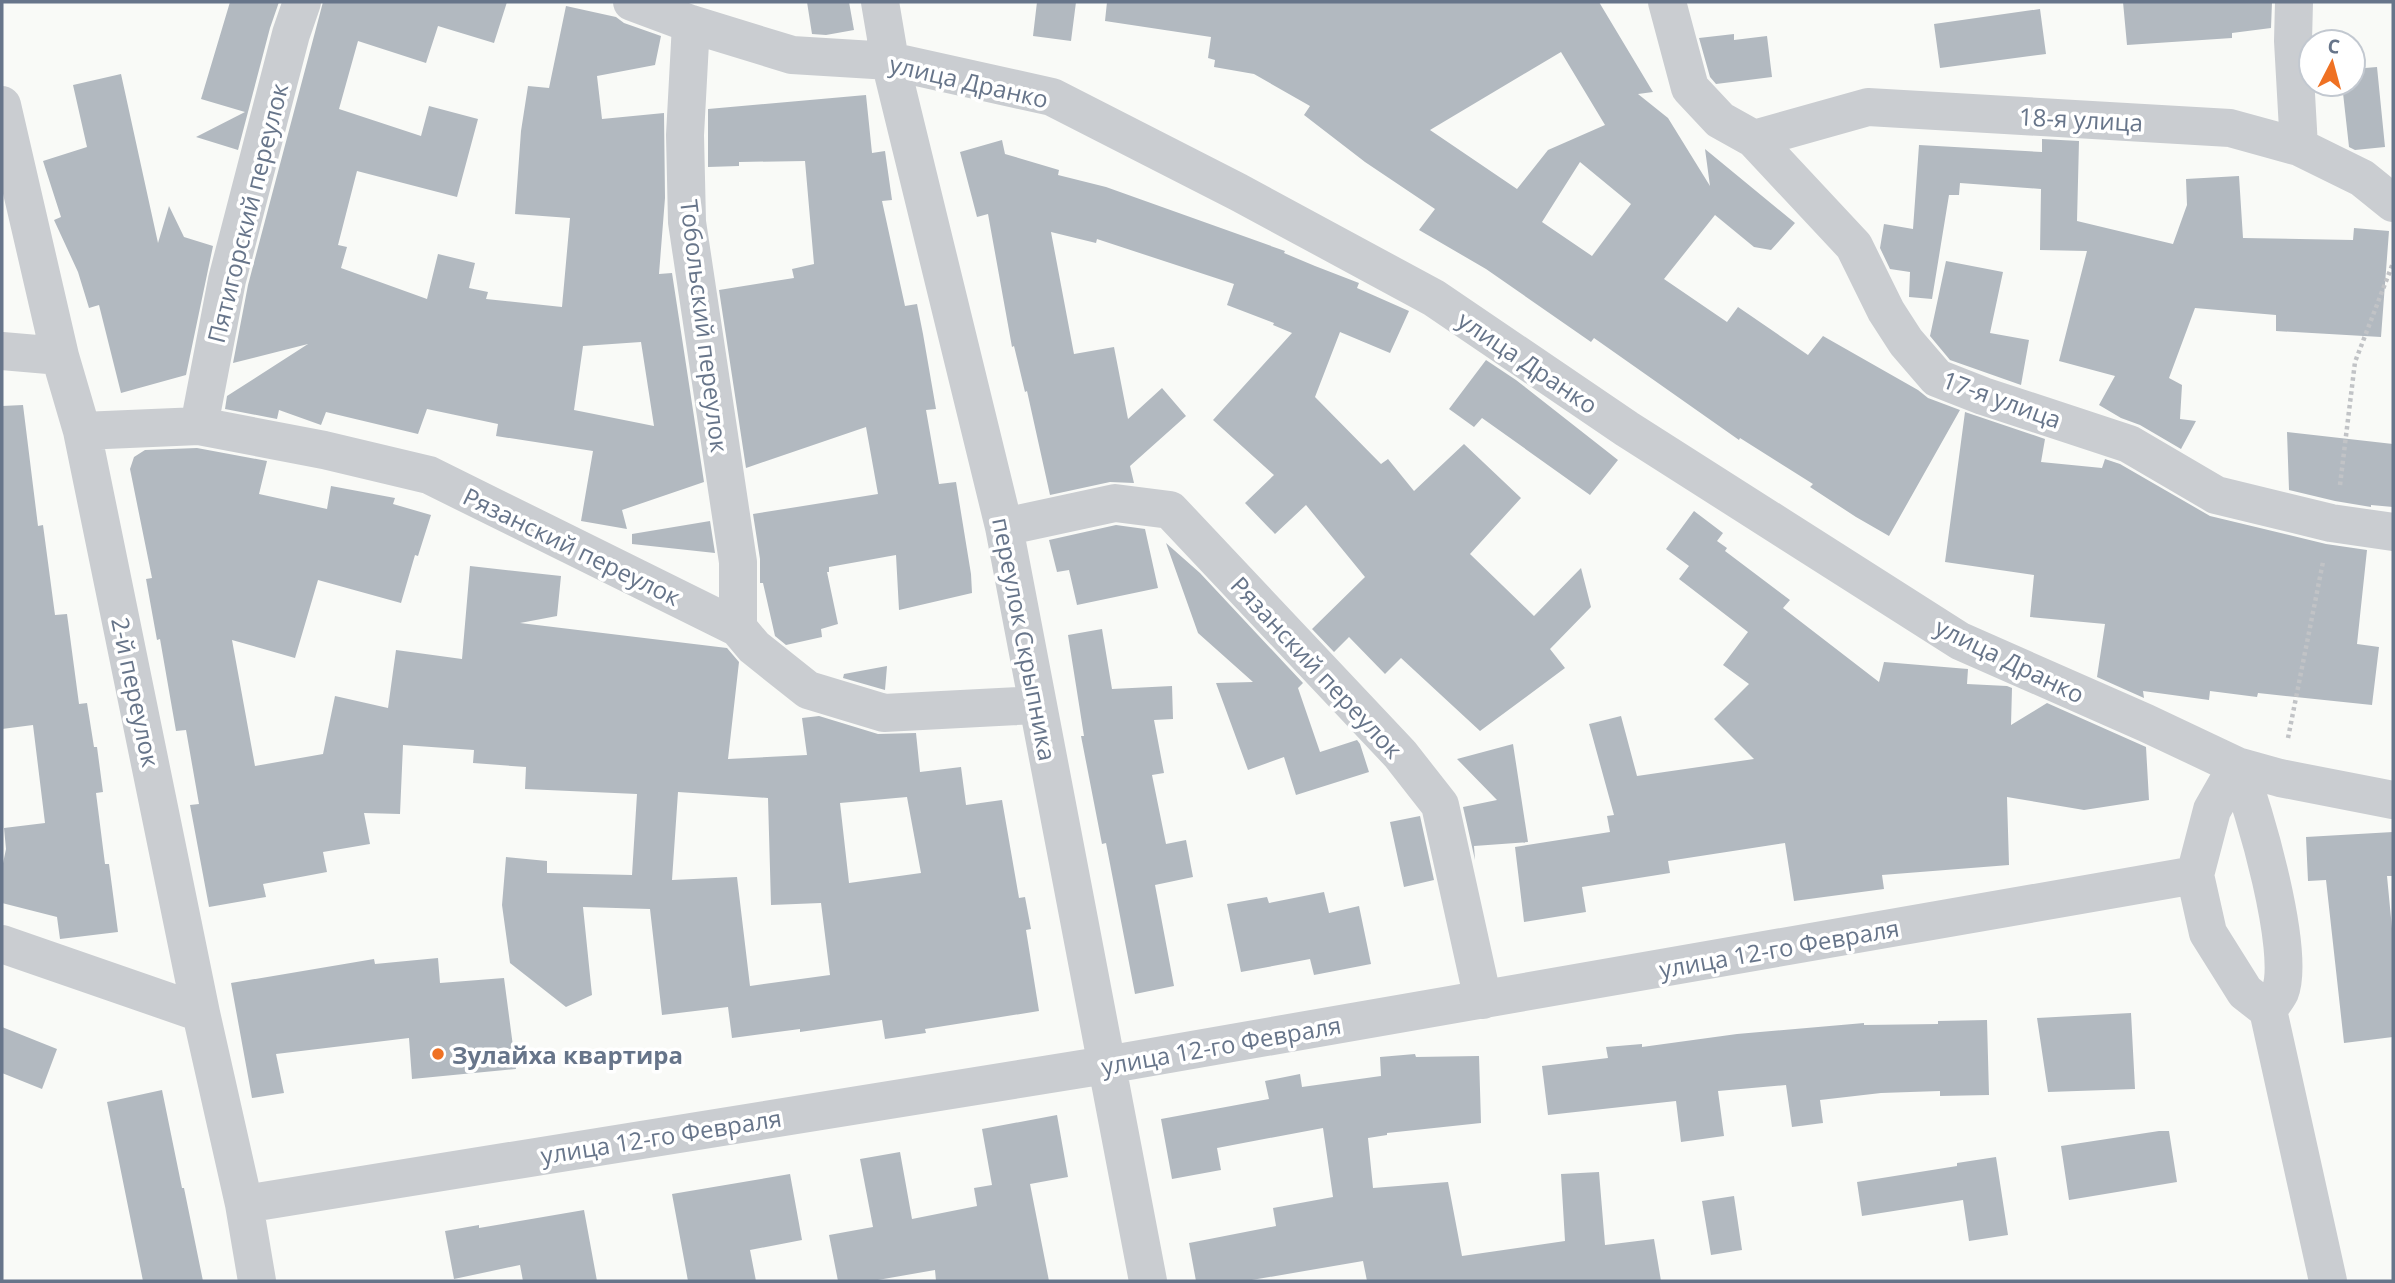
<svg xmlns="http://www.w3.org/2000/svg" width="2395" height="1283" font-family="'Open Sans',sans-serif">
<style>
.building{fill:#b2b9c0;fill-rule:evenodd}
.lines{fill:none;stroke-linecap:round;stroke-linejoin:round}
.path{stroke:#c1c3c6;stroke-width:4.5;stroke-dasharray:3.5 3.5;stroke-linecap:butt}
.minor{stroke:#cacdd1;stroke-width:38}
.poi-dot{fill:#ef7123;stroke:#fff;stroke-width:2.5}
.labels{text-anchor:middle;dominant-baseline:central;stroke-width:7;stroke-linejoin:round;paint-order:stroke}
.street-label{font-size:24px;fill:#67758a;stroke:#fff}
.poi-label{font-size:24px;font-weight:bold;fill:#67758a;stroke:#fff;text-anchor:start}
</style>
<rect width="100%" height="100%" fill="#f9faf7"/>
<path class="building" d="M230,2H279L270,28L238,150L196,137L245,112L201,99Z
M323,2H507L494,43L438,26L426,63L358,41L339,109L421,136L429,106L478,119L457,197L357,171L338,245L347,247L341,268L427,299L438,254L475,263L469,288L488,292L486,299L562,307L570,218L515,214L521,131L528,86L549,88L566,6L616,17L624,23L661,36L655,65L597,76L602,119L664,113L665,198L659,274L672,273L704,482L622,510L627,529L581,521L593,451L496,436L498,424L427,409L418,434L326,412L321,425L279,410L277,419L225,409L227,396L308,344L233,363L248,285ZM641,342L654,426L574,410L583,346Z
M807,2H849L854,30L826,35L812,34Z
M1037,2H1076L1071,41L1033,36Z
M1107,2H1599L1653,92L1638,94L1668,118L1710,186L1705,149L1795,223L1771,250L1754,247L1715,215L1664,279L1727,322L1738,307L1808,355L1823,336L1918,390L1928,398L1960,410L1889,536L1856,517L1810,487L1813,484L1740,438L1739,440L1594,338L1591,342L1486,269L1419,230L1435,209L1365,162L1304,115L1310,106L1254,74L1214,67L1215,60L1208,58L1211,37L1105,21ZM1561,52L1605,125L1548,150L1517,189L1430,130ZM1580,162L1631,204L1592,256L1542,222Z
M2123,2H2272L2271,28L2232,33V38L2127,45Z
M2040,9L2046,54L1940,68L1934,24Z
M1734,34V40L1767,36L1772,77L1716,84L1710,77L1699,38Z
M2377,67L2385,147L2355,150L2349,147L2342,84H2353V69Z
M121,74L158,243L169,206L184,237L213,246L186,375L121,393L99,305L89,308L78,272L54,220L61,217L43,161L87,147L73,85Z
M866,95L872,153L885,151L892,200L882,201L905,306L917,304L923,334L936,409L926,410L939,484L956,482L971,574L972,593L899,610L896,555L829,567V572H827L838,624L821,629L822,637L786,645L775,636L763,583H760V559L753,514L878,494L866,427L746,468L719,290L794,278L792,269L814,264L805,161L739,162V166L708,167V109Z
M2042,139L2079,141L2077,221L2173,244L2187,205L2186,179L2239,176L2243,238L2353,240L2354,228L2389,231L2381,337L2276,331V315L2195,308L2169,378L2182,385L2180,419L2196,421L2181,449L2140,425L2121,418L2099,405L2115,376L2059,361L2087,251L2040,250L2041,189L1960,183L1959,195H1949L1932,299L1909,297L1910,272L1890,269L1880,248L1884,224L1913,229L1919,145L2042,152Z
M1002,140L1005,154L1059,170L1058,175L1106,187L1285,251L1284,253L1315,266L1359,283L1357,288L1409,311L1390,353L1340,332L1315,397L1381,464L1388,459L1414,491L1464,444L1521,498L1470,554L1534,616L1581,568L1591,607L1550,649L1565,668L1480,731L1401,658L1385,674L1349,637L1334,652L1312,629L1365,577L1306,505L1275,534L1245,503L1274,475L1213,420L1292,333L1273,325L1274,323L1227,305L1234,284L1097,239L1096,243L1051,232L1074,354L1114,347L1128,419L1162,388L1186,416L1130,466L1134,483L1110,482L1050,495L1027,391L1025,392L1014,346L1012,347L988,214L977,217L960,152Z
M1946,261L2003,272L1990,333L2029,340L2021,385L1950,360L1930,336Z
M1486,360L1516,380L1618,460L1590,495L1482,418L1474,427L1449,409Z
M23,405L38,526L43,525L55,615L67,614L79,704L87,703L94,747H97L103,792L96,793L105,864H109L118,932L60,939L57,917L2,903V868L6,849L4,828L45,823L33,725L2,729V406Z
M1965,412L2045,439L2041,462L2102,468L2105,459L2120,464L2210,516L2326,544L2367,550L2357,644L2379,647L2372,705L2258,693L2257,697L2210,691L2209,700L2143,691L2144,698L2097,677L2105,624L2030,617L2034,575L1945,562Z
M2287,432L2393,444V507L2371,505V507L2335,501L2289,490Z
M197,448L267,461L259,494L327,509L331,486L395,498L393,504L431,515L418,556L415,555L401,603L318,580L295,658L232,640L255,766L323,754L335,696L388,708L396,650L462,659L470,566L561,576L557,616L520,623L727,648L739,662L728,759L807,755L802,718L819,716L878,734L916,733L920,772L961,767L966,805L1002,800L1019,898L1025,897L1031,929L1026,930L1039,1011L925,1029L926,1033L885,1039L882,1020L800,1032V1029L732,1038L728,1007L662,1015L650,909L583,907L592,995L566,1007L510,963L502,905L506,857L547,861V873L632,875L637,794L525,789L526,767L473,763L474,750L403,745L400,814L364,813L370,844L323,852L327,872L263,884L266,897L209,907L190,805L199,804L186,730L176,731L160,639L157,640L146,579L152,578L130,469L134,457L145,450ZM678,792L768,798L771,905L821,903L830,975L750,986L737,877L672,880ZM907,797L921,873L849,883L840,803Z
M1694,511L1723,533L1717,541L1727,548L1725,551L1790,600L1783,608L1879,682L1884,662L1968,669L1967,684L2007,686L2012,688L2011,725L2047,703L2146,747L2149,800L2084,810L2007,797L2009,865L1882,875L1884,889L1794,901L1785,843L1668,861L1670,873L1582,887L1586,912L1524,922L1515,847L1610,832L1607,816L1614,815L1589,724L1621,716L1637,776L1754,759L1714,719L1749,684L1723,665L1748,632L1679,579L1689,566L1666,549Z
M710,521L715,553L632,544V534Z
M1116,525L1145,529L1158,588L1077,605L1069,570L1057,572L1049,540Z
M1166,543L1200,573L1303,683L1298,688L1320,752L1357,740L1360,744L1369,772L1296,795L1284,757L1248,770L1216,683L1253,682L1198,633Z
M1102,629L1112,689L1172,686L1173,719L1154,720L1164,773L1152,775L1166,844L1186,840L1193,877L1155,885L1174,986L1135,994L1106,843L1102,844L1081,736H1084L1068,635Z
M887,666L885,690L843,678L844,674Z
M1513,744L1528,842L1474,846L1475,860L1463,807L1497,800L1457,759Z
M1420,816L1434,880L1404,887L1390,822Z
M2393,832V876H2387L2393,939V1037L2344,1043L2326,880L2308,881L2306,837Z
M1324,892L1329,913L1359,906L1371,964L1314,975L1310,959L1241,972L1227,904L1267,897L1269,903Z
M438,958L440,983L504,978L516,1069L412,1079L409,1038L276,1054L284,1093L252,1098L231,983L374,959L375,964Z
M2131,1013L2135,1089L2048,1092L2037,1018Z
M1987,1020L1989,1095L1940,1096V1091L1881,1093L1820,1100L1823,1123L1792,1127L1786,1085L1718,1091L1724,1136L1681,1142L1676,1101L1548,1115L1542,1066L1608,1058L1606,1047L1642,1044V1047L1737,1034L1864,1023V1025L1938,1024V1021Z
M2,1027L57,1049L42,1089L2,1073Z
M1415,1054L1416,1057L1479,1056L1481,1123L1387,1133V1135L1368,1138L1373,1188L1448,1182L1462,1256L1565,1241L1561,1174L1599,1172L1605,1245L1654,1239L1661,1281H1367L1363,1261L1246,1281H1196L1189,1243L1276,1226L1273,1208L1333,1197L1323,1128L1217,1148L1221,1170L1172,1179L1161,1119L1269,1099L1265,1081L1300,1074L1302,1087L1381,1076L1380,1057Z
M162,1090L182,1188H184L203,1281H143L107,1102Z
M1057,1115L1068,1177L1030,1184L1049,1281H936L935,1270L872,1281H838L829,1235L873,1227L860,1159L900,1152L912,1219L977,1206L974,1188L992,1185L982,1129Z
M2159,1131H2169L2177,1182L2069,1200L2061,1146Z
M1996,1157L2008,1235L1969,1241L1963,1200L1862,1216L1857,1182L1957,1166V1163Z
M790,1174L802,1240L750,1250L756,1281H688L672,1194Z
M1734,1196L1742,1250L1711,1255L1702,1201Z
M584,1210L597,1281H523L520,1265L454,1279L445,1231L479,1225V1228Z"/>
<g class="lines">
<path class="path" d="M2340,485L2355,362L2393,263
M2288,738L2323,562"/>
<path class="minor" d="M632,2L691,24L792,55L890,61L1052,97L1238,192L1434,298L1627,429L1960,641L2146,723L2237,766L2280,778L2393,800
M880,2L890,61L1004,527L1148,1281
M1667,2L1690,88L1720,120L1754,139L1854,246L1886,311L1906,342L1937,378L1983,396L2129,444L2216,495L2331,523L2393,532
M2294,2L2293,41L2299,147
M691,24L685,135L687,222L738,562V628
M2,105L60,356L82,431L201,1013L244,1204L257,1281
M1754,139L1868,107L2230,128L2299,147L2362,178L2393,203
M2,351L60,356
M199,426L227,280L291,34L302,2
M82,431L199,426L324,450L429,475L738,628L754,647L808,690L884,713L1037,705
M1004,527L1115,503L1170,510L1400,754L1440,805L1483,1000
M2237,766L2212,810L2195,875L2208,933L2245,992L2268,1010L2328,1281
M2237,766C2254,807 2296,953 2280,992C2277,998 2272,1004 2268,1010
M2,944L201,1013
M244,1204L1106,1065L2195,875"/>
</g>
<circle class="poi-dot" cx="438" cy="1054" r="7"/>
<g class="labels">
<g class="street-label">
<text transform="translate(969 81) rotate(13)">улица Дранко</text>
<text transform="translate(2081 119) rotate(3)">18-я улица</text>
<text transform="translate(247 213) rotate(-76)">Пятигорский переулок</text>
<text transform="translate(705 326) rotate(83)">Тобольский переулок</text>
<text transform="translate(1528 362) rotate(34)">улица Дранко</text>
<text transform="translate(2002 399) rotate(20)">17-я улица</text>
<text transform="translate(572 546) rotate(26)">Рязанский переулок</text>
<text transform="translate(1025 639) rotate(79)">переулок Скрыпника</text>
<text transform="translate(2010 660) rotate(26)">улица Дранко</text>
<text transform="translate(1317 667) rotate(47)">Рязанский переулок</text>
<text transform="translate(136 692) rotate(78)">2-й переулок</text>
<text transform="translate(1779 948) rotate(-10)">улица 12-го Февраля</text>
<text transform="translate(1221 1045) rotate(-10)">улица 12-го Февраля</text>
<text transform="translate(661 1136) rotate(-9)">улица 12-го Февраля</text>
</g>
<g class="poi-label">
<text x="452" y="1054">Зулайха квартира</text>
</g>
</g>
<rect width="2395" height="1283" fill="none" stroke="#67758a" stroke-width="7"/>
<g transform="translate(2332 63) rotate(6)"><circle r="33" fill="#ffffff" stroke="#c2c8d0" stroke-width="2"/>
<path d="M0-5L12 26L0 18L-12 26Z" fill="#ef7123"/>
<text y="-10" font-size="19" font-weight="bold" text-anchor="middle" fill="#67758a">С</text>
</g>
</svg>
